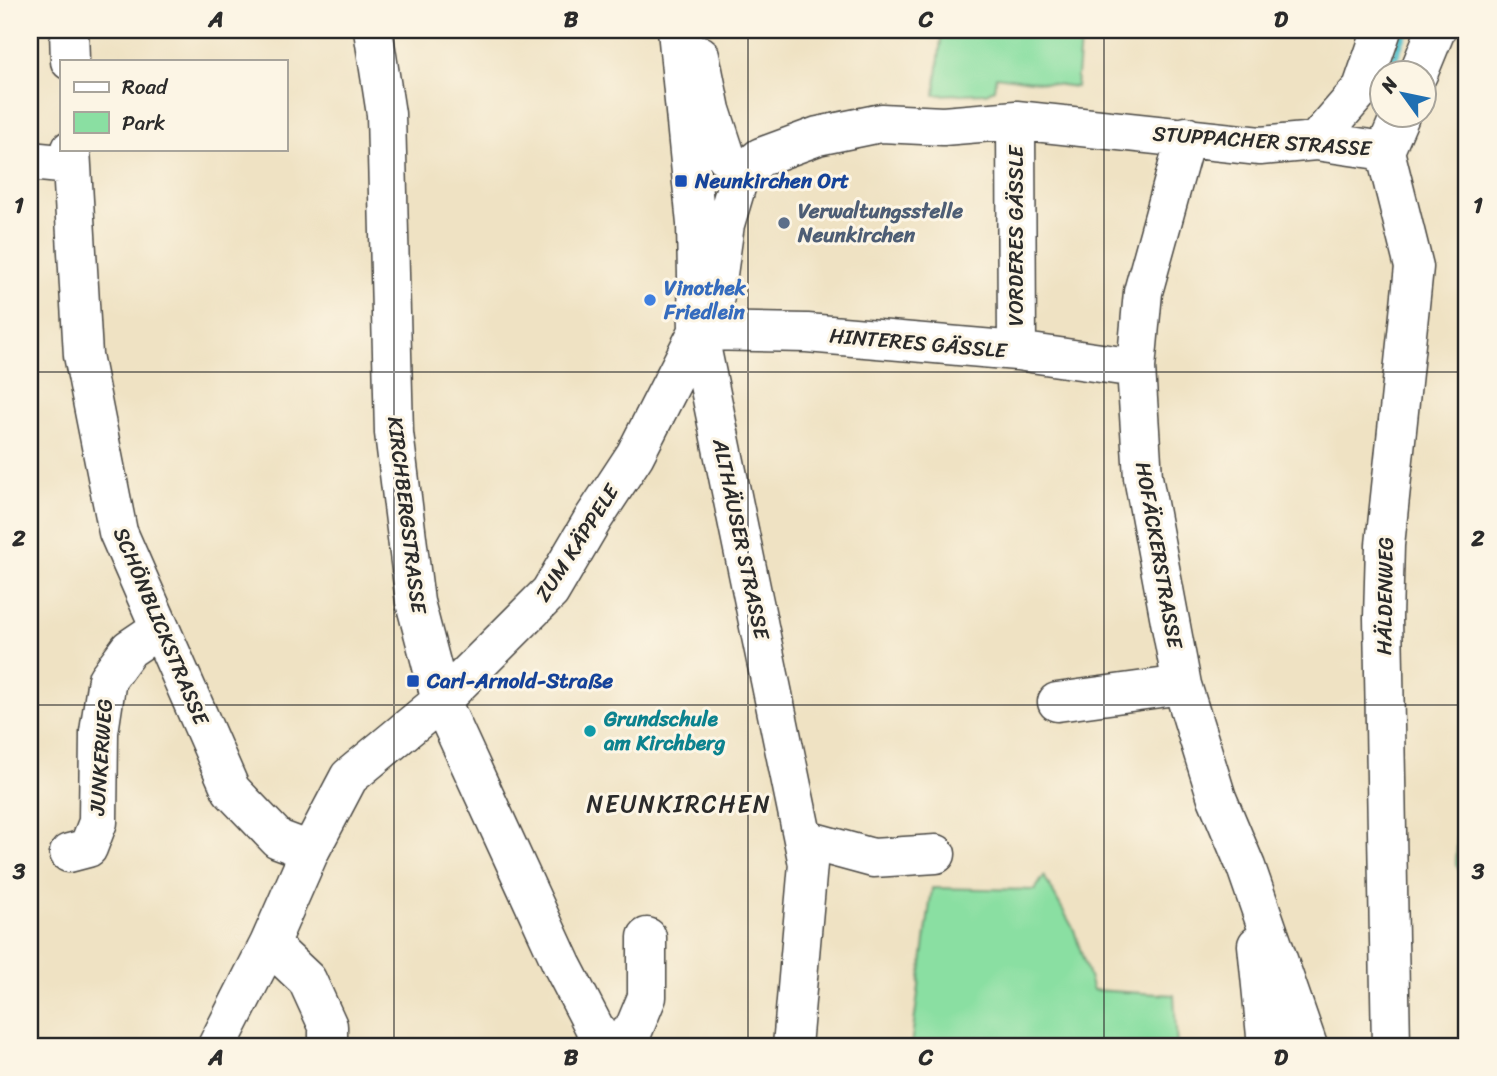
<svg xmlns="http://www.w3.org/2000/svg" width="1497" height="1076" font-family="Sriracha,sans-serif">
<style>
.green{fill:#8adfa2;stroke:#5a8566;stroke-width:2}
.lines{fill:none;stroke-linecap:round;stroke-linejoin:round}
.stream{stroke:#53c0cc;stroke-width:8}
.minor-casing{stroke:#484642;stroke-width:41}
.minor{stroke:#fff;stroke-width:38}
.grid{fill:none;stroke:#2b2b2b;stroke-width:2;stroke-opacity:0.55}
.transit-dot{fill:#1a4fb4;stroke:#fcf5e5;stroke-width:2.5}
.service-dot{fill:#5c6f8a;stroke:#fcf5e5;stroke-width:2.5}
.shop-dot{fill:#3f7fe0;stroke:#fcf5e5;stroke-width:2.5}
.culture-dot{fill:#0f9aa8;stroke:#fcf5e5;stroke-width:2.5}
.labels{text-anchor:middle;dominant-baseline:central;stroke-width:6;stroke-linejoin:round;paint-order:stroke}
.street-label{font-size:21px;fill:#2b2b2b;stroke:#fcf5e5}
.transit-label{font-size:21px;font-weight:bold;fill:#164399;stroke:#fcf5e5;text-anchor:start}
.service-label{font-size:21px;font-weight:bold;fill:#4e5e75;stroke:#fcf5e5;text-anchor:start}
.shop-label{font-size:21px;font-weight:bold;fill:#366cbe;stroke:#fcf5e5;text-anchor:start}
.culture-label{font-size:21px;font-weight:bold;fill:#0d838f;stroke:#fcf5e5;text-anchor:start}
.quarter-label{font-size:24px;letter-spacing:2px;fill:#2b2b2b;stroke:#fcf5e5}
.neatline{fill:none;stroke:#2b2b2b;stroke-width:2.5}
.grid-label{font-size:23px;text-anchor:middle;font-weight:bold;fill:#2b2b2b}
</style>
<rect width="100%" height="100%" fill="#fcf5e5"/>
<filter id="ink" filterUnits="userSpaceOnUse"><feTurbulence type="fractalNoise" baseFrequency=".0143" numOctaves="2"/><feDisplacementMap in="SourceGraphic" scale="14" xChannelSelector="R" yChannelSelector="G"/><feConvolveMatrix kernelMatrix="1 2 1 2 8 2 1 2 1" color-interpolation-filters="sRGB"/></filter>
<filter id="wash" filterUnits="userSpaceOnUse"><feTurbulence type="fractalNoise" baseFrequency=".00686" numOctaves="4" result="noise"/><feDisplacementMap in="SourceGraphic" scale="28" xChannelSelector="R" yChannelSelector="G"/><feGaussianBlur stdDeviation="1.57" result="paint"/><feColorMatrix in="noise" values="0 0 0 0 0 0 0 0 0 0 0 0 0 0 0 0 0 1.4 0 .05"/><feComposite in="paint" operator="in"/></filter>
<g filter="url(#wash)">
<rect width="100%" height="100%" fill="#efe2c3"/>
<path class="green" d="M942,30H1081L1076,87L996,76L994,89L986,93L935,95Z
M1467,702V884L1456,864Z
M1044,876L1074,930L1093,990L1174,995L1177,1046H911L932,888L1035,890Z"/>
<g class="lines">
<path class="stream" d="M1388,74L1405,30
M1376,108L1382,92"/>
</g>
</g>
<g filter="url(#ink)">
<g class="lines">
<g class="minor-casing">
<path id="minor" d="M69,30L70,61
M373,30L386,114L394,433L415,602L441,701L562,965L604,1046
M677,30L696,224L698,331L808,864L792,1046
M700,55L711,110L726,156L740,174
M1418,74L1436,30
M1016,120L1017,351
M1186,136L1143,292L1136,368L1143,477L1182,685L1217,798L1246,867L1308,1046
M1316,141L1362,88L1382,30
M71,149L83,355L118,532L231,790L278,839L310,851
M1385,151L1414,267L1385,545L1383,618L1391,1046
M1385,151L1400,116
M30,161L71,165
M698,331L807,333L1017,351L1136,368
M1057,702L1182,685
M803,839L873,858L936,854
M69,853L88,848L98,822L99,732L107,679L129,649L160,628
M269,944L307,980L328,1026V1046
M1257,945L1267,1046
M217,1046L269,944L310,851L349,777L441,701L550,592L593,519L635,455L698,331L713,310L725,224L740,174L761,157L818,136L881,123L943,126L1016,120L1260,146L1316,141L1385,151
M612,1046L633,1031L647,997V937"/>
</g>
<use href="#minor" class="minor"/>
</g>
</g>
<path class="grid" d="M394,30V1046M748,30V1046M1104,30V1046M30,372H1467M30,705H1467"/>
<g class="transit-dot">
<rect x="674" y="174" width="14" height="14" rx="3.5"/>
<rect x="406" y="674" width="14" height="14" rx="3.5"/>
</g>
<circle class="service-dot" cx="784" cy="223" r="7"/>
<circle class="shop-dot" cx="650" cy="300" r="7"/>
<circle class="culture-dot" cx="590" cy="731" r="7"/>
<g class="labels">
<g class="street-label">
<text transform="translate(1262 141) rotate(4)">STUPPACHER STRASSE</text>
<text transform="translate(1016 236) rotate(-90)">VORDERES GÄSSLE</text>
<text transform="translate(918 343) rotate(5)">HINTERES GÄSSLE</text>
<text transform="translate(407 515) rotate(83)">KIRCHBERGSTRASSE</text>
<text transform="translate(741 539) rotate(78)">ALTHÄUSER STRASSE</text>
<text transform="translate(577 543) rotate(-57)">ZUM KÄPPELE</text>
<text transform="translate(1159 555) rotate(80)">HOFÄCKERSTRASSE</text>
<text transform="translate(1385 596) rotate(-89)">HÄLDENWEG</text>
<text transform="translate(161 626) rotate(67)">SCHÖNBLICKSTRASSE</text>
<text transform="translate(101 757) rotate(-86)">JUNKERWEG</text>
</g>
<g class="transit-label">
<text x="695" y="181">Neunkirchen Ort</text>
<text x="427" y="681">Carl-Arnold-Straße</text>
</g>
<g class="service-label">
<text x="798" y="211">Verwaltungsstelle<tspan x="798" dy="24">Neunkirchen</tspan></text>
</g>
<g class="shop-label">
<text x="664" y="288">Vinothek<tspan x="664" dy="24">Friedlein</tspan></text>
</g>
<g class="culture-label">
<text x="604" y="719">Grundschule<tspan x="604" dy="24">am Kirchberg</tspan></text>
</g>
<g class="quarter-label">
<text x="679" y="804">NEUNKIRCHEN</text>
</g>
</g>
<rect width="1497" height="1076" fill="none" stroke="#fcf5e5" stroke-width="77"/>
<rect x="60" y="60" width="228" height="91" fill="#fcf5e5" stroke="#a8a49b" stroke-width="2"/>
<rect x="74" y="82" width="35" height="10" fill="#ffffff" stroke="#a8a49b" stroke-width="2"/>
<text x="122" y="94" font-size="21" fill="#2b2b2b">Road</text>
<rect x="74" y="112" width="35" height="21" fill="#8adfa2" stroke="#a8a49b" stroke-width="2"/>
<text x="122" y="130" font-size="21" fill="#2b2b2b">Park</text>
<g transform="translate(1403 94) rotate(303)"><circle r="33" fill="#fcf5e5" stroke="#a8a49b" stroke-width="2"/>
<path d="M0-5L12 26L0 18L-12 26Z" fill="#1f6fb2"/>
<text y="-10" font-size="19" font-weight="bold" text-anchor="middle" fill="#2b2b2b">N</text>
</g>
<rect x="38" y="38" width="1420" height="1000" class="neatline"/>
<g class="grid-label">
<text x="216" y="27">A</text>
<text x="571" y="27">B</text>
<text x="926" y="27">C</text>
<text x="1281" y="27">D</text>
<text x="19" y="213">1</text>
<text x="1478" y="213">1</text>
<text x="19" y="546">2</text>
<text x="1478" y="546">2</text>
<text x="19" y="879">3</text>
<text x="1478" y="879">3</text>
<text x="216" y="1065">A</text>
<text x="571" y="1065">B</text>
<text x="926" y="1065">C</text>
<text x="1281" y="1065">D</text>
</g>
</svg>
